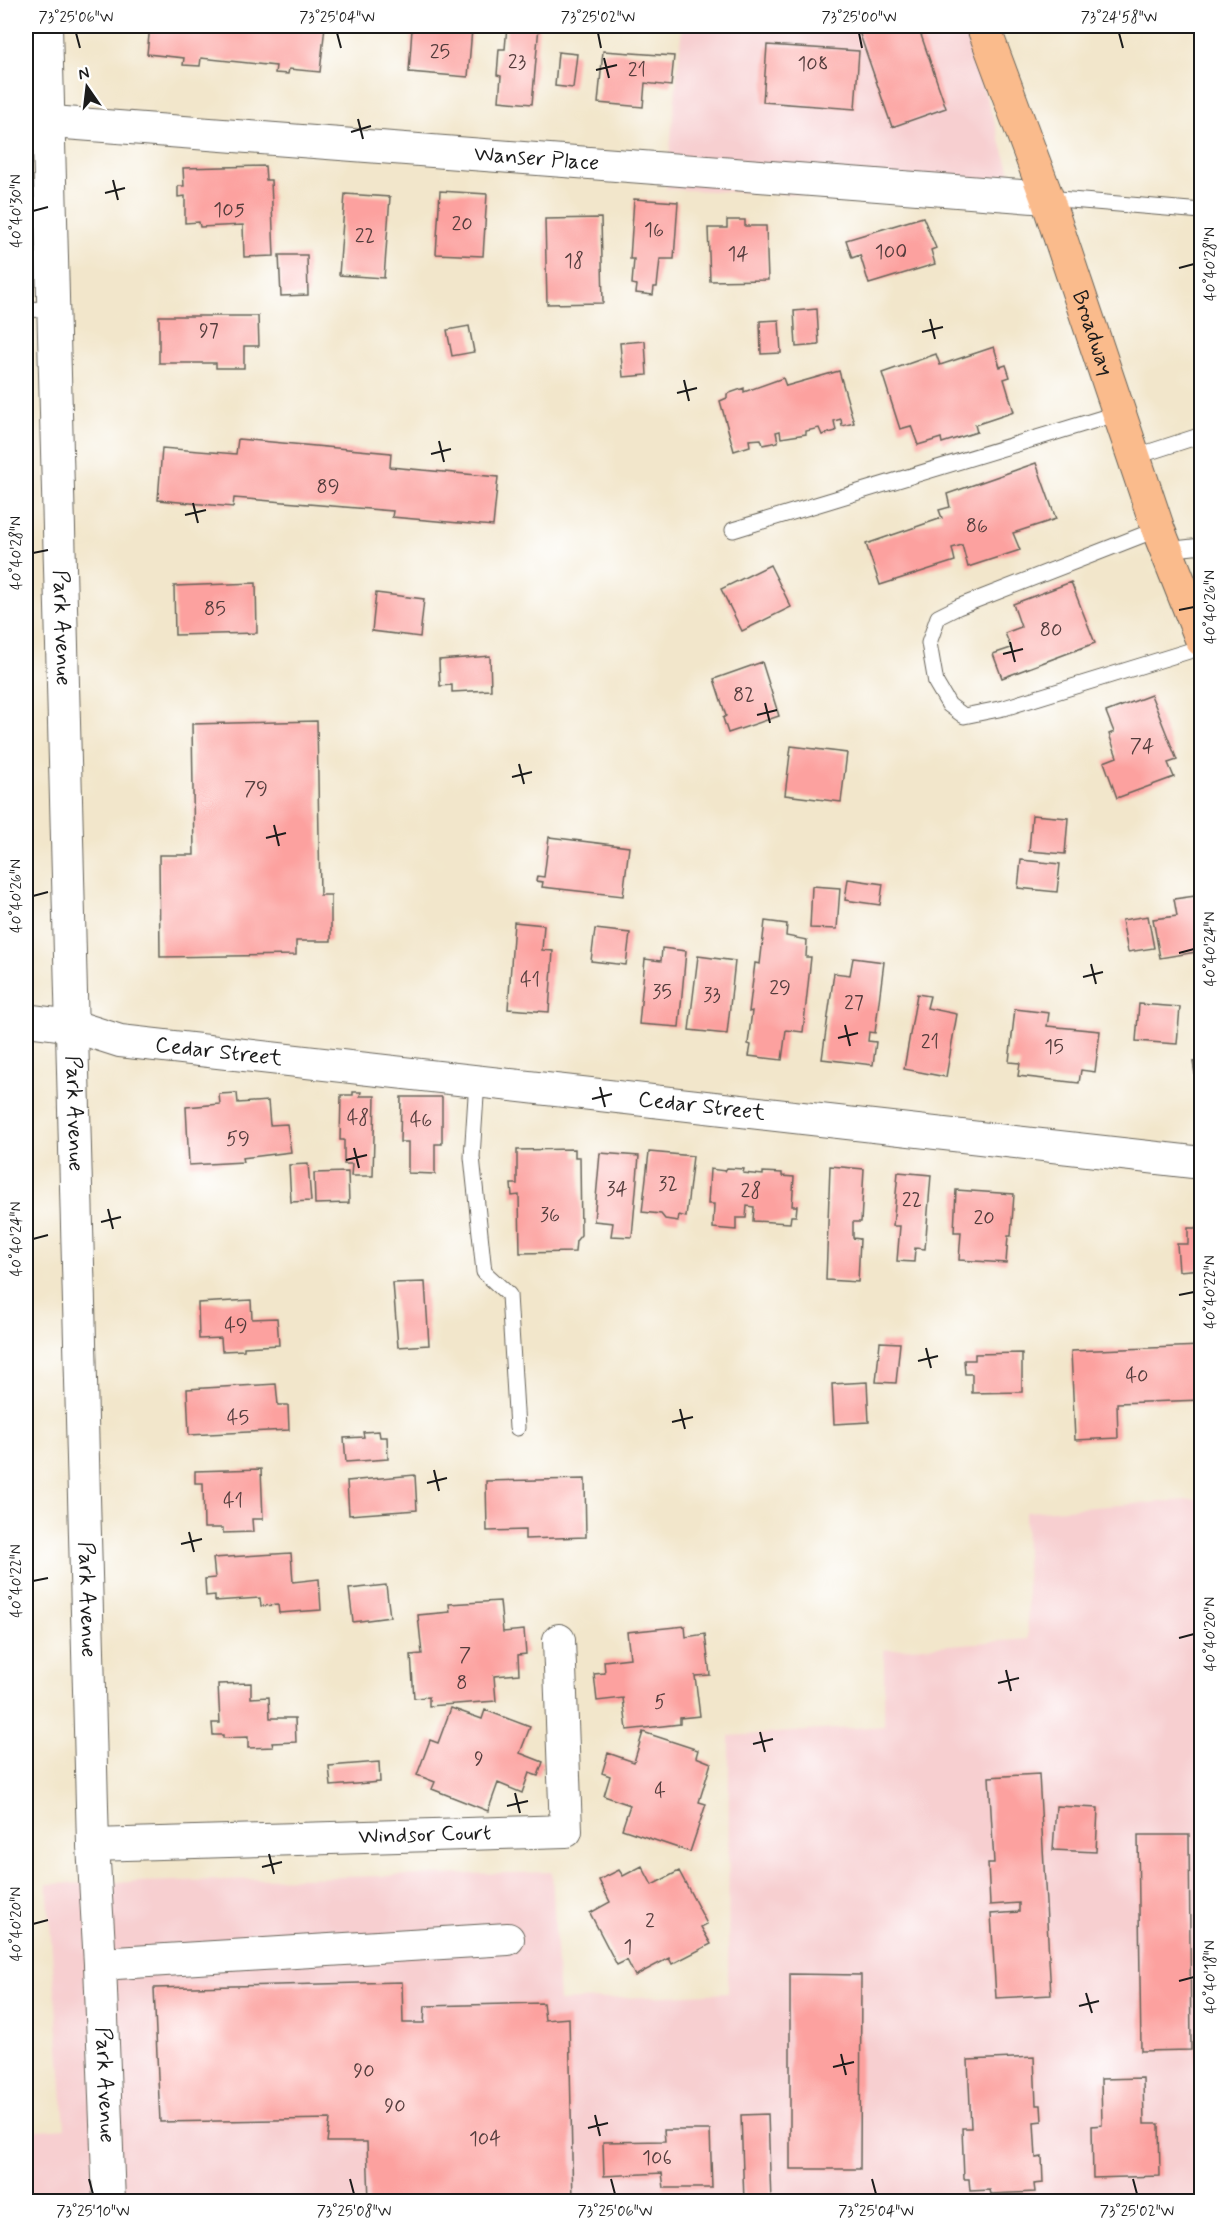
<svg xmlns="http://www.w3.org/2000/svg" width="1227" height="2227" font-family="Mynerve,sans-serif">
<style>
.built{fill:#f7cfd0}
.building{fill:#fca19f}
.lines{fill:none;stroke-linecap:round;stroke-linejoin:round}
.lane-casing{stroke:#676359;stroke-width:17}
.street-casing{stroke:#676359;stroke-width:34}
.primary-casing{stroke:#676359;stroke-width:35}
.lane{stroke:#fff;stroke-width:15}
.street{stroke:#fff;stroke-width:32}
.primary{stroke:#fabb8c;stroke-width:33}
.ticks{fill:none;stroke:#1c1c1c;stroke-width:2}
.labels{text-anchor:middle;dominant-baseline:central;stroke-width:5;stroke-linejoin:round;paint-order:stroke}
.number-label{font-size:20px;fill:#543d3d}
.street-label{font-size:22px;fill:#1c1c1c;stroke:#fff}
.neatline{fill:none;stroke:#1c1c1c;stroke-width:2}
.ticks-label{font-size:15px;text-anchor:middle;fill:#1c1c1c}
</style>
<rect width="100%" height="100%" fill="#fff"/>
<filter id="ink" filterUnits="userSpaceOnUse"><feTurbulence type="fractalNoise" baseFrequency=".0167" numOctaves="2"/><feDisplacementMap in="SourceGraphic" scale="12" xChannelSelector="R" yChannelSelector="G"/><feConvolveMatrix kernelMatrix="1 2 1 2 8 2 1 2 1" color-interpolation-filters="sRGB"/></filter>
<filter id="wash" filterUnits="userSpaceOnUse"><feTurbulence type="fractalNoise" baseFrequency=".008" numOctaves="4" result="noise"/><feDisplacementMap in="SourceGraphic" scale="24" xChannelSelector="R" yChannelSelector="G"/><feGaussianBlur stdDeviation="1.35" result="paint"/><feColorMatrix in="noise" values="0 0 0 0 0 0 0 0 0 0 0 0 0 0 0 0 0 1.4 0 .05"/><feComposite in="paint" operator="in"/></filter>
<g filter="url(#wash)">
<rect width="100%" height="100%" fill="#f2e6cb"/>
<path class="built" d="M682,26H964L1020,204L666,189Z
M1201,1499V2201L26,2202V2131L65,2128L47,1884L552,1872L559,2001L728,1993L729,1736L884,1726V1650L1028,1639L1025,1512Z"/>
<g id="blocks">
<path class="building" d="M150,26H325L320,72L289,69L288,74L275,73L276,66L201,58L200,66L183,65L184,58L147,54Z
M507,26H539L532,104L499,101L501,76L497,75L499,49H505Z
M812,26H842L841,30L812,27Z
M857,26H918L946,108L892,127Z
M444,27L472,29L468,77L409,72L412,29L444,32Z
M767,45L859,51L855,109L763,102Z
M603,51L674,56L671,86L645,83L643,107L598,103Z
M558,52L577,54L573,88L555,86Z
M265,166L266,180H271L274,256L244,257L243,225L200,227L199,222L185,223V196L178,197V186H184L183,168Z
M440,191L487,194L483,256L436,254Z
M345,194L390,197L384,278L339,275Z
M634,199L678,202L674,259H660L657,287H654L653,295L636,293L637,285L632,284L634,259H630Z
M923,217L936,248L931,250L935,264L869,284L860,255L852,258L846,240Z
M601,218L603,303L547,304L545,219Z
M727,220H745V226H766L768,280L710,281L708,228H727Z
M279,255H307L308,295L281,296Z
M817,309L819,345L796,347L794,311Z
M159,316H258L259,346H244V368H216V363H159Z
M779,320L781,353L761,354L760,321Z
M469,326L474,352L452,356L447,330Z
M645,341L647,375L623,377L620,343Z
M994,347L1000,367L1006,365L1010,377L1004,379L1014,412L975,425L977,432L942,443L941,438L918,445L911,426L900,429L882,373L936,354L940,365Z
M839,371L854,423L842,426L841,419L834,421L836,431L822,435L819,428L806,431V434L781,438L780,431L776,432L778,442L763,445L761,439L749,440L750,446L734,451L720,401L727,398V394L744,388V392L783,378L786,386Z
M238,439L391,453L390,467L498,477L493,526L392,517L393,511L234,498L233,507L158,500L162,448L236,454Z
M1036,463L1056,519L1013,533L1020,550L968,567L962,545L952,548L955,561L880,585L866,544L942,518L939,510L950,507L947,494Z
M770,565L791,607L742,631L721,589Z
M1071,582L1095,643L1002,678L993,654L1011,648L1005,633L1021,627L1013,604Z
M256,583L257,633L175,635L174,586Z
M376,593L424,599L420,637L372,631Z
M490,656L491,690L452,692V685L440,686L439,660Z
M762,662L779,716L728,733L723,718L726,716L714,679Z
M1151,695L1177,760L1168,763L1174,777L1117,798L1104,762L1117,757L1109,734L1114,732L1106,712Z
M317,721L320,895H331V941H296V955L160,957L159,855H194L192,724Z
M791,746L847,753L841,802L785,795Z
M1032,815L1068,818L1065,854L1029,851Z
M549,837L629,847L623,896L542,887L543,882L536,881L537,876L544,877Z
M1021,860L1060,864L1057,892L1018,888Z
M848,879L883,884L880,905L845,900Z
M812,886L840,888L837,929L810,928Z
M1202,895V951L1160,958L1153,919L1177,916L1174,899Z
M1148,916L1154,948L1128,952L1122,920Z
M765,921L787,924L786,936L807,940L806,957H811L803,1032L786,1030L782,1060L749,1056L751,1045L748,1044L752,1011L749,1012L755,963L760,964Z
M514,922L544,925L542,950L553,951L549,1012L508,1009Z
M595,929L630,933L626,965L591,961Z
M662,948L686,951L679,1027L639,1024L645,959L661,961Z
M698,956L735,961L727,1034L689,1030Z
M853,958L884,962L875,1033L869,1032L868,1041L876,1042L873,1065L822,1059L834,973L850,975Z
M917,994L930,996L927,1008L957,1014L946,1077L904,1069Z
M1139,1004L1180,1007L1177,1044L1136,1041Z
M1015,1009L1049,1013L1047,1026L1100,1031L1095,1072L1081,1070L1079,1083L1018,1076L1020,1063L1009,1062Z
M1202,1061V1079L1196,1080L1193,1062Z
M353,1092H361L360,1096H375L373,1176H351L352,1164H344V1140H340L341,1095H353Z
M237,1093L238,1103L268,1101L270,1125L287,1124L291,1152L242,1158L243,1162L189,1165L186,1107L220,1104L219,1094Z
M401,1097H442V1144H435V1174L408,1173V1142H400Z
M575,1149V1157H580L581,1235L576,1241L575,1252L520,1253L519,1195L512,1196L511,1184H517V1150Z
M649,1152L693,1156L686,1217L679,1215L678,1221L665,1219L661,1214L642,1212Z
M600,1153L639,1156L632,1237L611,1236L613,1223L594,1221Z
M308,1164L311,1201L291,1202L289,1165Z
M830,1166L864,1169L861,1222H853V1238L860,1239L858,1282L826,1280Z
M727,1168L744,1169L743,1173L763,1175V1172L782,1173V1176L794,1177L792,1206H797L796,1216H791L790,1223L753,1221L754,1207L747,1206L746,1218H736V1230L713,1228L714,1204H708L710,1169L725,1171Z
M348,1172L349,1203L315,1204L314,1173Z
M898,1172L931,1175L925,1249L915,1248L914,1262L897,1261L900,1226H893Z
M956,1190L1014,1194L1011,1236H1008L1006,1263L959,1260L961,1232H954Z
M1188,1228H1202V1269L1179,1271L1177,1244H1188Z
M425,1282L429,1345L398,1347L393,1283Z
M251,1300L252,1319L277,1318L279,1345L244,1347V1350L222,1351L221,1338L199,1339L198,1303Z
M880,1342L900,1343L896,1383L876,1382Z
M1202,1346V1400L1117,1403L1118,1438L1075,1440L1071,1351Z
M1022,1353V1392L972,1393V1374H965L964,1360H975V1354Z
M867,1382L869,1422L834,1424L832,1384Z
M276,1384L278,1405H288L289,1430L189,1435L187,1389Z
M379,1431L380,1437H387L388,1459L346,1462L344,1438L364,1437L363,1432Z
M261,1469L263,1519H252L253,1532L223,1533V1528H204L203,1483H195V1471Z
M415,1475L417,1510L349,1515L347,1481Z
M585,1479L586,1537L525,1539V1530L487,1531L486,1481Z
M291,1553L293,1582L319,1579L321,1610L279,1613L278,1605L261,1606L260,1598L215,1601V1595L206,1596L205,1579L215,1578L213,1558Z
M386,1585L390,1617L353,1622L349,1589Z
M500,1601L503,1632L524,1630L526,1654L518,1655L519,1674L494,1676L496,1701L429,1706V1697L414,1698L411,1655L422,1654L418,1615L450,1612L449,1604Z
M685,1626L686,1637L705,1634L710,1675L695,1676L700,1716L680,1718V1724L627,1730L623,1698L597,1701L594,1674L605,1673L604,1661L630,1658L627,1632Z
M251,1683V1698L269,1697L270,1718H295L296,1742L272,1743L273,1747L248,1748V1737L223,1738V1735H213L212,1723H220L218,1684Z
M451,1708L482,1719L485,1710L530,1727L520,1753L543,1762L538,1776L529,1773L522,1793L498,1783L488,1811L432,1789L435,1782L417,1775L430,1740L438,1743Z
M643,1732L698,1750L696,1757L711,1763L699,1802L706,1804L690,1852L622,1829L630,1805L604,1796L610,1776L602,1773L608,1753L634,1762Z
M379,1762L380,1782L331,1786L329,1766Z
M1039,1774L1051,1995L996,1998L991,1914L1019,1912V1903L990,1905L988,1863H994L989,1777Z
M1056,1806L1098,1808L1096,1852L1053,1850Z
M1138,1835H1189L1191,2050L1141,2051Z
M642,1866L652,1885L679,1871L707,1924L701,1927L711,1944L672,1964L669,1958L635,1976L627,1960L617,1965L590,1913L610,1902L599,1880L619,1870L623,1876Z
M790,1974L861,1975L860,2169H790Z
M402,1982L403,2023H424L425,2006L543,2003L545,2020L569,2018L573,2202H369L367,2142H327L330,2119L160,2122L154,1988Z
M1195,2038H1202V2202H1199Z
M1034,2057L1036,2105H1041L1042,2121L1034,2122L1036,2158L1042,2157L1043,2183L1034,2184L1035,2192L991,2194L990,2190L970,2191L969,2179H964L962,2128H971L968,2060Z
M1143,2078L1144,2124H1159L1160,2176L1093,2178L1092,2126L1102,2125L1101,2079Z
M768,2114L771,2202H744L741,2115Z
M664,2130H710L712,2188H664L662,2173L604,2176L603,2142L665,2141Z"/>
</g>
</g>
<g filter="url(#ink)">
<use href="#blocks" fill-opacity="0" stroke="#676359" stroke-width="1.5"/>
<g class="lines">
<g class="lane-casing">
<path id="lane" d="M1047,198L1202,211
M26,309L54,310
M1134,457L1202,435
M1158,529L958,607L938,617L929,643L936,683L949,705L964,716L1004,708L1202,647
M733,530L1119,413
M1166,550L1202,546
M477,1081L472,1157L484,1272L509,1295L517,1428"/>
</g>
<g class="street-casing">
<g id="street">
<path id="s1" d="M46,26L93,1845L100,1964L109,2202"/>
<path id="s2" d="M26,120L1047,198"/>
<path id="s3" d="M26,1020L73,1026L120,1041L1202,1163"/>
<path id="s4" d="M93,1845L566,1831L559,1640"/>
<path d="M100,1964L508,1939"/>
</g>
</g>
<g class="primary-casing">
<g id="primary">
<path id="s5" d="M983,26L1047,198L1158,529L1202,640"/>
</g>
</g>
<use href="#lane" class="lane"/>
<use href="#street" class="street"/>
<use href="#primary" class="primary"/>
</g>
</g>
<path class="ticks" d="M76,33L80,48M337,33L341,48M598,33L601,48M859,33L862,48M1119,33L1123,48M604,58L609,78M596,70L617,65M358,119L363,139M351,132L371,126M113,180L118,200M105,193L125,188M33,211L48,207M1179,268L1194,264M930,319L935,339M922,332L943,327M684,380L689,401M677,393L697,388M439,441L444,462M431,454L451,449M193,503L198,523M185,515L206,510M33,553L48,550M1179,610L1194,607M1010,642L1015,662M1003,654L1023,649M765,703L770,723M757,715L777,710M519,764L524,784M512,777L532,772M274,825L279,846M266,838L286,833M33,896L48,892M1179,953L1194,949M1091,964L1096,984M1083,977L1103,972M845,1025L850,1046M838,1038L858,1033M600,1087L605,1107M592,1099L612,1094M354,1148L359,1168M346,1160L367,1155M108,1209L113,1229M101,1222L121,1217M33,1239L48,1235M1179,1295L1194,1292M926,1348L931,1368M918,1361L938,1356M680,1409L685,1429M672,1422L693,1417M434,1470L439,1491M427,1483L447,1478M189,1532L194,1552M181,1544L202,1539M33,1581L48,1578M1179,1638L1194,1634M1006,1670L1011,1691M998,1683L1019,1678M760,1732L765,1752M753,1744L773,1739M515,1793L520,1813M507,1806L528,1801M269,1854L274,1874M262,1867L282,1862M33,1924L48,1920M1179,1981L1194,1977M1086,1993L1092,2013M1079,2006L1099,2001M841,2054L846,2075M833,2067L854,2062M595,2115L600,2136M588,2128L608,2123M89,2179L93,2194M350,2179L354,2194M611,2179L615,2194M872,2179L876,2194M1133,2179L1137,2194"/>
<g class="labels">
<g class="number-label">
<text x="440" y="52">25</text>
<text x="517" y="62">23</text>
<text x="813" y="64">108</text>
<text x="637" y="70">21</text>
<text x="229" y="210">105</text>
<text x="462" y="224">20</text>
<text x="654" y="230">16</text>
<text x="365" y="236">22</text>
<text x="891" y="252">100</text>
<text x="738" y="254">14</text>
<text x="574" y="261">18</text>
<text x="209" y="331">97</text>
<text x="328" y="487">89</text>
<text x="977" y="526">86</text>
<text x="215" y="609">85</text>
<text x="1051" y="630">80</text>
<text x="744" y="695">82</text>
<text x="1142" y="746">74</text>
<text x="256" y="789">79</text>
<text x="530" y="980">41</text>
<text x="780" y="988">29</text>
<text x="662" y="992">35</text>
<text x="712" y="995">33</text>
<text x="854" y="1003">27</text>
<text x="930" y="1042">21</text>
<text x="1054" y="1047">15</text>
<text x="358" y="1118">48</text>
<text x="421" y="1120">46</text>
<text x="238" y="1139">59</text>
<text x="668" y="1184">32</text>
<text x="617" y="1189">34</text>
<text x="751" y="1191">28</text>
<text x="912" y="1200">22</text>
<text x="550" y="1215">36</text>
<text x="984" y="1218">20</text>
<text x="236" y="1326">49</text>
<text x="1137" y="1376">40</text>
<text x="238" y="1418">45</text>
<text x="233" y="1501">41</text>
<text x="465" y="1655">7</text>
<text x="462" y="1683">8</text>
<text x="660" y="1702">5</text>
<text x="479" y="1759">9</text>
<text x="660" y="1791">4</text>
<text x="650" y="1921">2</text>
<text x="628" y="1947">1</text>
<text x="364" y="2071">90</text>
<text x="395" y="2106">90</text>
<text x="485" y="2139">104</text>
<text x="657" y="2158">106</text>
</g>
<g class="street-label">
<text stroke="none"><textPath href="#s2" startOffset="512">Wanser Place</textPath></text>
<text stroke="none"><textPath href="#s5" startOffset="326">Broadway</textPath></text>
<text stroke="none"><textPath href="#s1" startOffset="602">Park Avenue</textPath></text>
<text stroke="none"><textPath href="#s3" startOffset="196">Cedar Street</textPath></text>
<text stroke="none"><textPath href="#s3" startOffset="682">Cedar Street</textPath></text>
<text stroke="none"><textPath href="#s1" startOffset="1088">Park Avenue</textPath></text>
<text stroke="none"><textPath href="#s1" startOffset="1574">Park Avenue</textPath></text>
<text stroke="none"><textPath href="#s4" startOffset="332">Windsor Court</textPath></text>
<text stroke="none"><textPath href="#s1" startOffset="2060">Park Avenue</textPath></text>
</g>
</g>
<rect width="1227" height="2227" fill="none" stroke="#fff" stroke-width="66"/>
<g transform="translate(87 87) rotate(346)" stroke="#ffffff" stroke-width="4.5" paint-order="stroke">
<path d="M0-4.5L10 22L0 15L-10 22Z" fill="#1c1c1c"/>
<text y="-9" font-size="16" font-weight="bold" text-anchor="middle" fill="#1c1c1c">N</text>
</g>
<rect x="33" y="33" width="1161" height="2161" class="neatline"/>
<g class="ticks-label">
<text x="76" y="22">73°25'06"W</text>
<text x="337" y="22">73°25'04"W</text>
<text x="598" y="22">73°25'02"W</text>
<text x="859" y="22">73°25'00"W</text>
<text x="1119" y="22">73°24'58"W</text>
<text transform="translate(16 211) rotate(-90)" y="5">40°40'30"N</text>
<text transform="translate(1210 264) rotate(-90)" y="5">40°40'28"N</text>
<text transform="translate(16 553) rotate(-90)" y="5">40°40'28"N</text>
<text transform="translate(1210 607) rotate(-90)" y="5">40°40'26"N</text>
<text transform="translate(16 896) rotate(-90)" y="5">40°40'26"N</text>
<text transform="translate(1210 949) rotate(-90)" y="5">40°40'24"N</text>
<text transform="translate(16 1239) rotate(-90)" y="5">40°40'24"N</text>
<text transform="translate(1210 1292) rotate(-90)" y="5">40°40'22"N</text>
<text transform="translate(16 1581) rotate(-90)" y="5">40°40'22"N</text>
<text transform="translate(1210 1634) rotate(-90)" y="5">40°40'20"N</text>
<text transform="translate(16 1924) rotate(-90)" y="5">40°40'20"N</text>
<text transform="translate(1210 1977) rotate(-90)" y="5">40°40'18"N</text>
<text x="93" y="2216">73°25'10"W</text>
<text x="354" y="2216">73°25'08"W</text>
<text x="615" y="2216">73°25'06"W</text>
<text x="876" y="2216">73°25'04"W</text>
<text x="1137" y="2216">73°25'02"W</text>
</g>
</svg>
